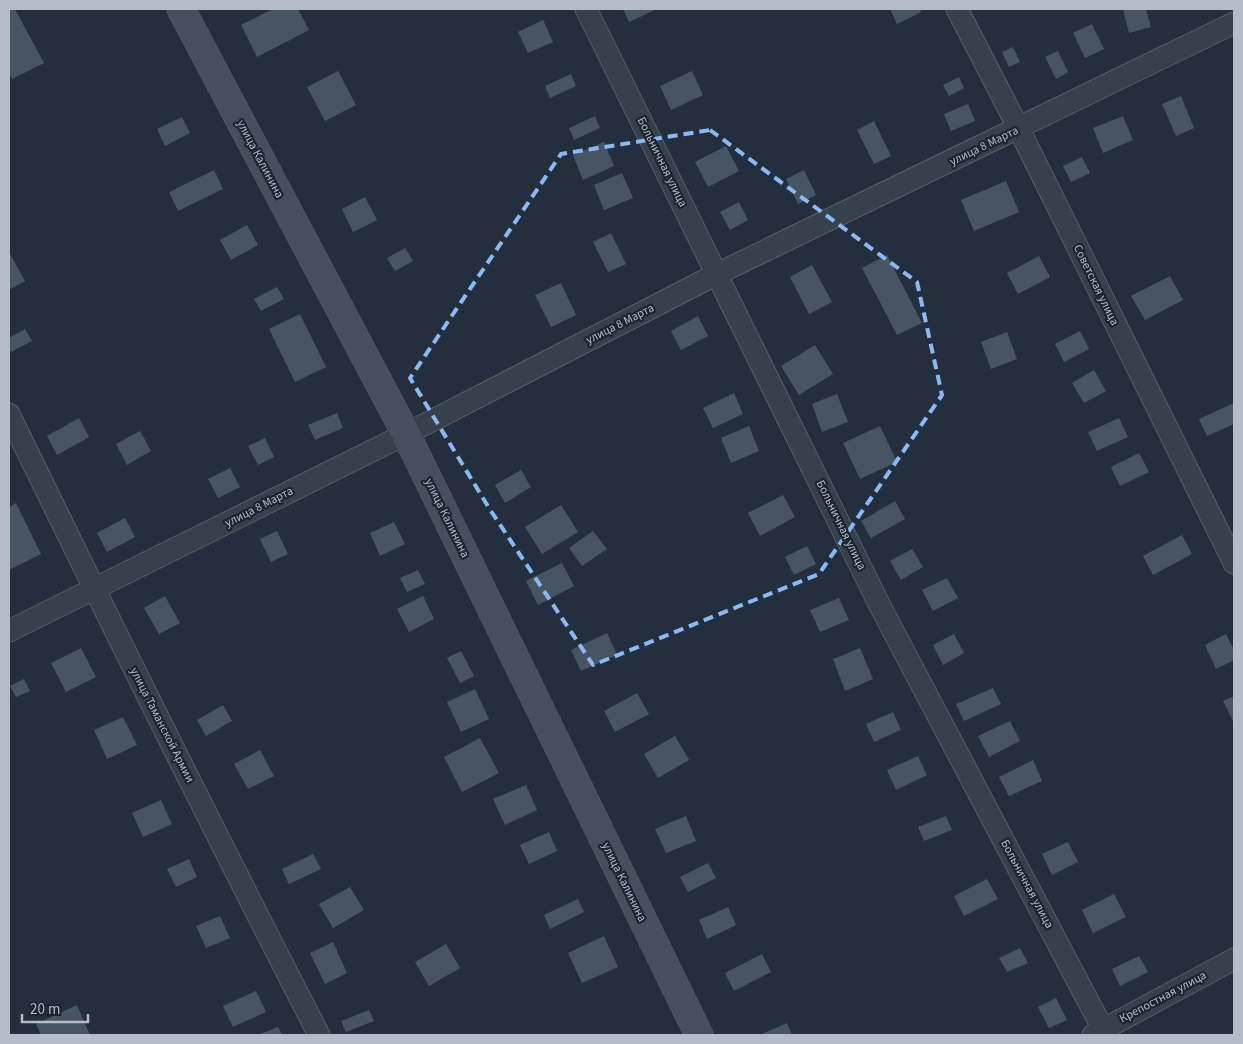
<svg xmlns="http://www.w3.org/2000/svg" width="1243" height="1044" font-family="'Source Sans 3',sans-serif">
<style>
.building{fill:#475563}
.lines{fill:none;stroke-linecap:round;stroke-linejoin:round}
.street-casing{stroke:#555f6a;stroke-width:23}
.secondary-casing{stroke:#555f6a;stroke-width:29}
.street{stroke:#37414c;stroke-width:21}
.secondary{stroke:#45505f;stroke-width:28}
.marked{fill:none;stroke:#89b9f6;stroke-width:4;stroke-dasharray:10 6;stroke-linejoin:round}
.labels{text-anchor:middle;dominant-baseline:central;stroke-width:4.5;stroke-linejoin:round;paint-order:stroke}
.street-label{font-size:12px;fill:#b3bcc8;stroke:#1c2631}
</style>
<rect width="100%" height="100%" fill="#232f3c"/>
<path class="building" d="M9,9H15L44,63L12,79L9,73Z
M273,9H298L309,30L257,57L241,25Z
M623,9H657L629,22Z
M890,9H920L921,12L897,24Z
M1123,9H1146L1151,27L1129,33Z
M543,20L553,42L528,53L518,32Z
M1092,24L1104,49L1085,58L1073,33Z
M1013,47L1020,62L1009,67L1002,52Z
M1058,51L1068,72L1056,79L1045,57Z
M338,71L356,105L325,121L307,87Z
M692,71L703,95L671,110L660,86Z
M571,74L576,86L550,98L545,86Z
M959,77L964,88L949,96L943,85Z
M1181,96L1194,128L1176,136L1162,104Z
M968,104L975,121L951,131L944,114Z
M595,116L600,128L574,140L569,128Z
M1123,116L1133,140L1103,153L1093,128Z
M182,117L190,133L165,146L157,129Z
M874,121L891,156L874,164L857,130Z
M604,142L614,166L583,180L573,155Z
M726,146L739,171L708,187L695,162Z
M1082,157L1090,173L1071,182L1063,166Z
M214,170L223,189L178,211L169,192Z
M804,170L816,195L798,204L786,179Z
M622,173L633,198L604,210L594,185Z
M1006,181L1019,212L974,231L961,200Z
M365,197L377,220L353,232L342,209Z
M739,202L748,220L730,230L720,212Z
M247,225L258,245L231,260L220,240Z
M611,233L626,264L608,272L593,242Z
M405,248L413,261L395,271L387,258Z
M9,252L25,281L9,290Z
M887,255L922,323L897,335L862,268Z
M1039,256L1050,277L1018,294L1007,273Z
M812,265L832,302L809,314L790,277Z
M1170,276L1183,300L1145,320L1131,296Z
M561,283L576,315L551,327L535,295Z
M277,287L284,299L261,311L254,299Z
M300,314L326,367L295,382L269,329Z
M698,316L708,336L681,350L671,331Z
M25,329L32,341L11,352L9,347V338Z
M1080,331L1089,349L1064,362L1055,344Z
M1007,332L1017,359L991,369L981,342Z
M815,345L833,374L799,395L781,366Z
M1094,370L1106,391L1084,403L1072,383Z
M734,393L743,414L713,428L703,408Z
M837,394L848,422L822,432L812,404Z
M1234,403V424L1207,436L1199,419Z
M337,413L343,428L315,440L308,425Z
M79,418L89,437L57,455L47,436Z
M1119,418L1128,437L1097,451L1088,432Z
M749,426L759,451L731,463L721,438Z
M880,426L897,462L860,479L843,443Z
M140,431L151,451L127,465L116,444Z
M265,438L274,457L258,465L248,446Z
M1139,453L1149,472L1120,486L1111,467Z
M230,468L240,487L218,498L208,479Z
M521,470L531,487L505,503L495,485Z
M783,495L795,517L760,536L748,513Z
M895,501L905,519L871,538L861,521Z
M16,503L41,554L9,570V507Z
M561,505L578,532L542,554L525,527Z
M125,518L135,537L107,552L97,533Z
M394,522L405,544L380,556L370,533Z
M277,531L288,554L271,562L260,539Z
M593,531L607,549L582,566L569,548Z
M1182,535L1192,554L1153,575L1143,556Z
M807,546L816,564L794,575L785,557Z
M912,549L923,567L901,580L890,561Z
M562,563L574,586L538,605L526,581Z
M418,570L425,584L407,592L400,578Z
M947,578L958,598L933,611L922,590Z
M165,596L180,623L159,634L144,608Z
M423,596L434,619L409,632L397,609Z
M839,598L849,620L820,632L810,610Z
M607,633L617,655L581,671L571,650Z
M954,634L964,653L943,665L933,645Z
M1226,634L1234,650V660L1216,669L1205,645Z
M81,648L96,677L66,692L51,663Z
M860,648L873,679L845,691L833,659Z
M461,651L474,676L460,683L447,658Z
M24,679L30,691L16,697L10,686Z
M993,688L1001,704L964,721L956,704Z
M475,689L489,719L461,732L447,702Z
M637,693L649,714L615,732L604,711Z
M1234,696V720L1233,721L1223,701Z
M223,705L232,721L206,736L197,720Z
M893,712L901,730L874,742L866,724Z
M123,717L137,745L107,759L94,730Z
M1010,721L1020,741L989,757L978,736Z
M675,736L689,760L658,778L644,754Z
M480,738L499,773L462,792L444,757Z
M260,750L274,776L248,789L234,764Z
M918,756L927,775L896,790L887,770Z
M1033,760L1042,781L1009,796L999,777Z
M526,785L537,810L505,825L493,799Z
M161,800L172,824L143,837L132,813Z
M686,816L696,841L666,853L655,829Z
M946,816L952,830L924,841L918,827Z
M549,832L557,851L529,864L520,845Z
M1068,842L1078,862L1052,875L1042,854Z
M313,854L321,869L289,884L282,869Z
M189,859L197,877L176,887L167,869Z
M708,863L716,878L688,892L680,877Z
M987,879L998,899L964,916L954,896Z
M350,887L364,910L333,928L319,904Z
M1114,894L1126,917L1093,933L1082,910Z
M578,899L584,912L550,929L544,915Z
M728,907L736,925L707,939L699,920Z
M220,916L230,938L206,948L196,926Z
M604,936L618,967L582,983L568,953Z
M333,942L347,973L325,984L310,953Z
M446,944L460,968L429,986L415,962Z
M1020,948L1028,963L1007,972L999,958Z
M762,954L771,972L734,991L725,973Z
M1139,956L1148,972L1120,986L1112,969Z
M256,991L266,1012L233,1027L223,1006Z
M1056,998L1067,1020L1049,1028L1038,1007Z
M77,1005L90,1035H41L36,1024Z
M369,1010L374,1021L346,1032L341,1021Z
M787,1023L792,1035H760Z
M278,1027L282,1035H258Z"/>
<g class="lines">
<g class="street-casing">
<path id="street" d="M586,9L879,604L1106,1035
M957,9L1019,129L1234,563
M9,414C110,622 213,829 319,1035
M9,631L406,434L717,274L1234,23
M1093,1035L1234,959"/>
</g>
<g class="secondary-casing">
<path id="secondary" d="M181,9L406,434L699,1035"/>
</g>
<use href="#street" class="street"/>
<use href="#secondary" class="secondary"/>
</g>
<path class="marked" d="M710,130L917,282L942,395L819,574L593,665L489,508L410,378L561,154Z"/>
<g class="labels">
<g class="street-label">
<text transform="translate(984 146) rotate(-26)">улица 8 Марта</text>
<text transform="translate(260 159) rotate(62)">улица Калинина</text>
<text transform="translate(662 162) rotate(64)">Больничная улица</text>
<text transform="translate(1096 285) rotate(64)">Советская улица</text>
<text transform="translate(620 324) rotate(-27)">улица 8 Марта</text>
<text transform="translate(259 507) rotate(-27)">улица 8 Марта</text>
<text transform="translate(447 518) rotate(64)">улица Калинина</text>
<text transform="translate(841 525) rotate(64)">Больничная улица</text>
<text transform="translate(162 725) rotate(63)">улица Таманской Армии</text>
<text transform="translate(624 882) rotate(64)">улица Калинина</text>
<text transform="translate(1027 884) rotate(62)">Больничная улица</text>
<text transform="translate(1163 997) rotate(-28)">Крепостная улица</text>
</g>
</g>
<rect width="1243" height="1044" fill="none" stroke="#b3bcc8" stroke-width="20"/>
<path d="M22 1014v8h66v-8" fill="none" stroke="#b3bcc8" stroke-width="2.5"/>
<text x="30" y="1014" font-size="15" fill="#b3bcc8" stroke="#1c2631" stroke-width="4" paint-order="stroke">20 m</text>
</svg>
